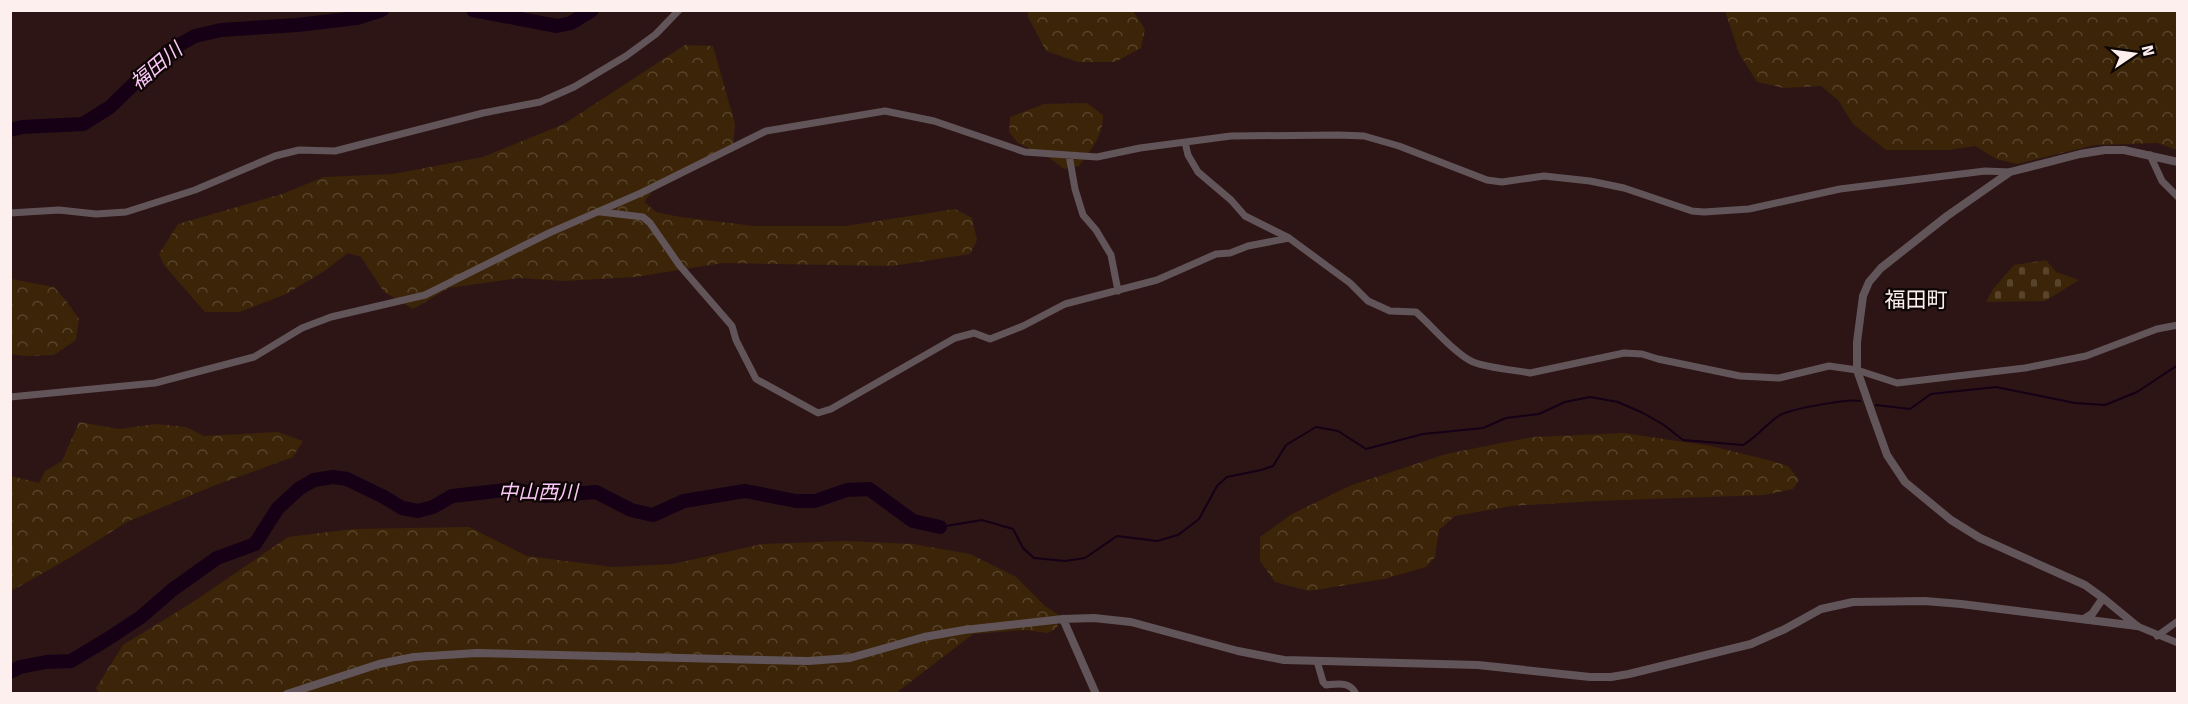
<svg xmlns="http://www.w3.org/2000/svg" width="2188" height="704" font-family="'Fira Sans','Noto Sans JP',sans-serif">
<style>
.forest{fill:url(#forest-crowns)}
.cemetery{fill:url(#cemetery-stones)}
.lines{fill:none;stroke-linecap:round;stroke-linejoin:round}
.stream{stroke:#150016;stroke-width:2}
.river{stroke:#150016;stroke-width:14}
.minor{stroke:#62555a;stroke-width:7}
.tertiary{stroke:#62555a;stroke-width:8}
.labels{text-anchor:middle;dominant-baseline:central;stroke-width:4.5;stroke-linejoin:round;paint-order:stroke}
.water-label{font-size:20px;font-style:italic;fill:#fcc8f9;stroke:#0e0505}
.quarter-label{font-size:21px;fill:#feefef;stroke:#0e0505}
</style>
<defs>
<pattern id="forest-crowns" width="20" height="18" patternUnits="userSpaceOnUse" patternTransform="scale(1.5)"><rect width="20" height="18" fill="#3b2407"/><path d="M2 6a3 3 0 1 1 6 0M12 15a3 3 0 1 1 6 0" fill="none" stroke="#58442b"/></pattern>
<pattern id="cemetery-stones" width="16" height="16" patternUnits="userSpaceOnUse" patternTransform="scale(1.5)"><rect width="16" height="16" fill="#3b2407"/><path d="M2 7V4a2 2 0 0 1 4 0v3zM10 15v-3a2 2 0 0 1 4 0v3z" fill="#58442b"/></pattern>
</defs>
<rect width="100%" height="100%" fill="#2d1516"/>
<path class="forest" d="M1028,11H1133L1145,29L1141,48L1115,62H1078L1046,51L1028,17Z
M1725,11H2177V150L2157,143L2095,145L2017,164L1996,159L1975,146L1949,150H1886L1853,124L1838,100L1821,86L1784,88L1757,82L1739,53Z
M685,45L713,46L735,124L733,147L656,187L644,202L656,212L680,217L755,226H846L955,209L972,218L977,240L970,254L892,266L723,263L635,277L563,281L519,278L449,288L413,309L384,292L361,257L348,253L326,270L286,294L240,312H205L164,265L159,254L178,224L282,194L324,177L393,174L483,157L564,124Z
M1087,103L1103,115C1103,136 1091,150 1079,166L1064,169L1051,159L1018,143L1009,132L1010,117L1044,104Z
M11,279L54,287L67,302L79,319L76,340L54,355L24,356L11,354Z
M79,422L119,429L156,424L186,427L204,436L278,432L303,441L293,457L213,486L127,522L66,560L11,591V476L39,483L45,471L62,461Z
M1623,433L1711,446L1768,460L1788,466L1799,480L1793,489L1765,495L1596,501L1511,506L1455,516L1439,530L1435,557L1426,567L1384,579L1309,591L1275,582L1260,561V537L1292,514L1352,485L1446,454L1533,437Z
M469,527L527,556L613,567L673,564L762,544L846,541L913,544L970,554L1016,577L1045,606L1059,615L1057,628L1048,633L1025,630L973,634L896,693L99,694L96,688L123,645L193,602L288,537L353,529Z"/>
<path class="cemetery" d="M2046,260L2056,272L2079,280L2045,301L1986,302L1993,289L2014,265Z"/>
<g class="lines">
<path class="stream" d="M1876,405L1910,409L1931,394L1996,387L2075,403L2105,405L2137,392L2178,365
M940,527L982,520L1013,529L1023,548L1034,558L1065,561L1085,558L1117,536L1157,541L1178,535L1199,519L1217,486L1227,477L1261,470L1273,466L1286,445L1316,427L1338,431L1366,449L1423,434L1483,428L1506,418L1539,414L1565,402L1590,397L1618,402L1643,413L1664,425L1683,440L1743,445C1757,437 1767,423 1780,415C1791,409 1850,398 1860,401"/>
<path class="river" d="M473,10L557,26L571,23L592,10
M10,130L22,127L83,124L110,107L168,51L195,36L221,30L297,25L357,18L382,10
M10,672L20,667L46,662L71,661L106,640L141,617L172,590L217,558L255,544L278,508L300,488L314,480L333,477L347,479L384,497L402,508L418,511L433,507L452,496L514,489L545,496L596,492L631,510L653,515L684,501L745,491L796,501H815L847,490L869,489L913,521L940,527"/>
<path class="minor" d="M1185,142L1188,155L1198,172L1231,200L1245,216L1289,238L1350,283L1368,301L1390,311L1416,312C1431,325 1455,354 1473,362C1488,368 1514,370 1530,373L1624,353L1642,354L1658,359L1740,376L1779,378L1829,366L1857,370L1897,383L2025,368L2086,356L2157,329L2178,325
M1069,155L1075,189L1083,215L1096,230L1111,255L1118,291
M2150,155L2162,181L2178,197
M601,212L643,217L650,223L680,266L732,326L736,340L756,379L818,413L831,409L955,338L974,333L990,339L1023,326L1065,304L1157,280L1216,254L1230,253L1248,246L1289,238
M10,213L59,210L96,214L126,212L195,190L275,156L299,150L335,151L483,113L540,102L574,87L626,56L656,34L679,10
M10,397L155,383L254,357L302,328L331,317L425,295L549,233L641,193L766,131L885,111L934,121L1025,152L1097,157L1140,148L1231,136L1339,135L1364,136L1399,146L1487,180L1502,182L1544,176L1590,181L1624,188L1692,211L1704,212L1749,209L1840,189L1985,171L2010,172
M2137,626L2178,643
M2157,636L2178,621
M1317,661L1323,682L1326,685C1338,684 1350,681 1356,694"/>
<path class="tertiary" d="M1063,619L1096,694
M2084,619L2092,614L2103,598
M2137,626L2103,598L2085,585L1980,538L1951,520L1905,482L1887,455L1873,416L1857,370V342L1863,296L1869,282L1881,268L1947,216L2010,172L2080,154L2105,150H2124L2178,162
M287,694L379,664L414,657L477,653L808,661L850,658L924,637L964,630L1063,619L1094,618L1131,622L1238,651L1284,660L1478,665L1590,677H1611L1629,674L1751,644L1785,629L1821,609L1853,602L1925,601L1961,604L2137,626"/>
</g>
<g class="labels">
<g class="water-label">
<text transform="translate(156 66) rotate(-40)">福田川</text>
<text x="538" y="492">中山西川</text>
</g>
<g class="quarter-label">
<text x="1916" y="300">福田町</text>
</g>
</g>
<rect width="2188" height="704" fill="none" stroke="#feefef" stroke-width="24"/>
<g transform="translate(2134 54) rotate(77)" stroke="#0e0505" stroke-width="4.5" paint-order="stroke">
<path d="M0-4.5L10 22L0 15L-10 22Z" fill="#feefef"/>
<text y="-9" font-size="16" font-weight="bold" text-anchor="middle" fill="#feefef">N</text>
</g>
</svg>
